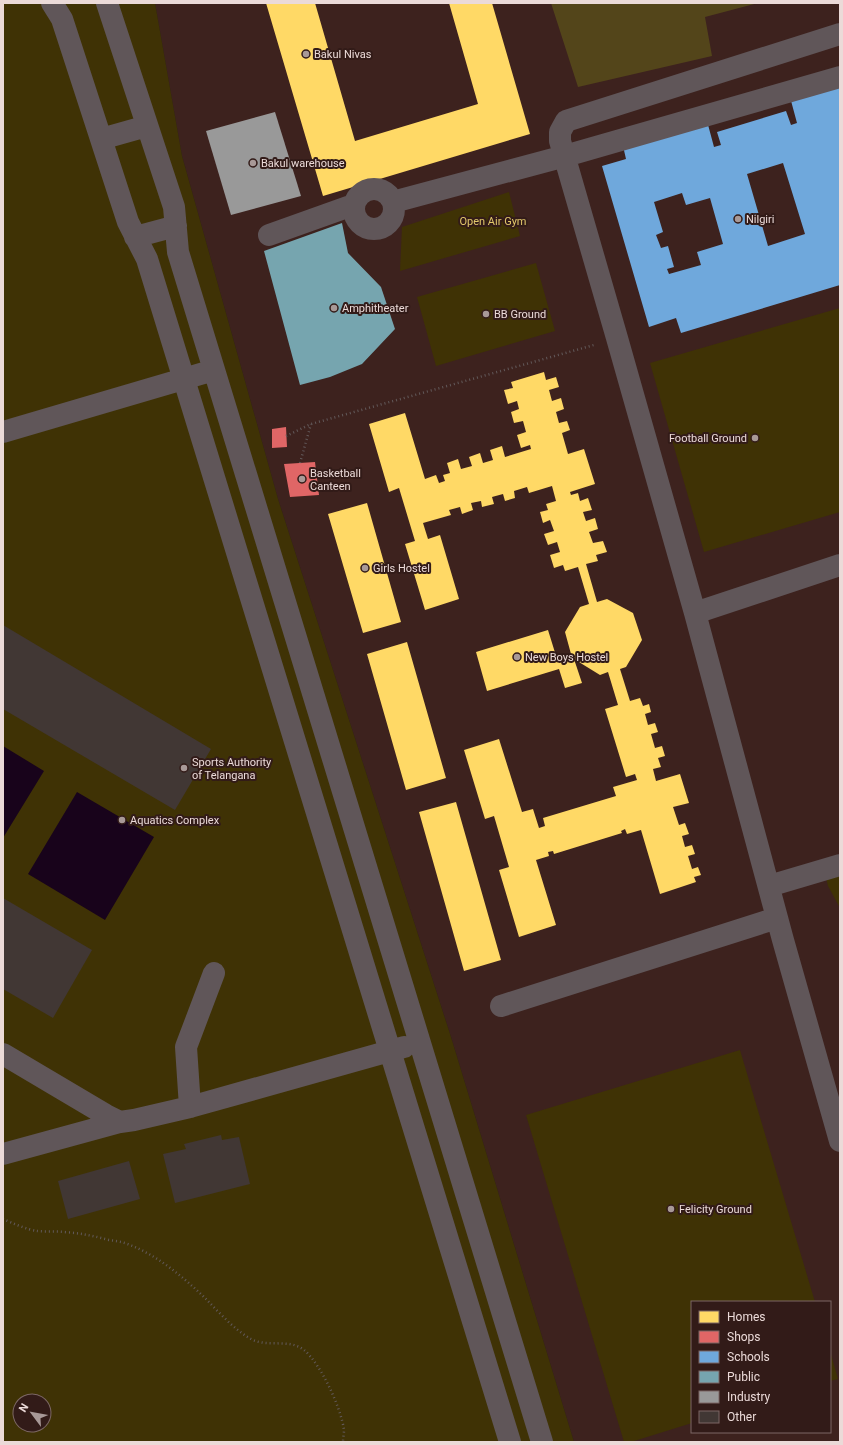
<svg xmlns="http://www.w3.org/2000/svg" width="843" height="1445" font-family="Roboto,sans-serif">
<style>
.built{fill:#3d221e;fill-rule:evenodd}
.green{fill:#3f3205;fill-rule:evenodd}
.forest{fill:#53451a}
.water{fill:#18031b}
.homes{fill:#ffd966}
.shops{fill:#e06666}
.schools{fill:#6fa8dc;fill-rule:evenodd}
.public{fill:#76a5af}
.industry{fill:#999}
.building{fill:#413734}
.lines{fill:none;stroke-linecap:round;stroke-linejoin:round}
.path{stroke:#62595a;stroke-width:2.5;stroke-dasharray:1 3;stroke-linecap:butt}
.minor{stroke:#605659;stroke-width:22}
.poi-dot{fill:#a89997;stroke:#321b18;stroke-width:1.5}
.labels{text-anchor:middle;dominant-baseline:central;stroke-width:4;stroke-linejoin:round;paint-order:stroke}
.poi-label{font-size:11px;fill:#ebdad8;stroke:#321b18;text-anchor:start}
.park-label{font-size:11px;fill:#e2c86b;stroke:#321b18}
</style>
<rect width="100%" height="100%" fill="#2c201e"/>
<path class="built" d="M155,3H840V1442H574L451,1037L278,499L182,156ZM692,1302H830V1432H692Z"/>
<path class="green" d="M3,3H155L182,156L278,499L451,1037L574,1442H3ZM20,1401H44V1425H20Z
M509,192L520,236L400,271L402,227Z
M536,263L555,331L436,366L417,297Z
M840,308V512L704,552L650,363Z
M840,865V908L828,886L824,870Z
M740,1050L815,1302H692V1423L631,1442H624L526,1115Z
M830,1351L838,1379L830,1381Z"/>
<path class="forest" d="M551,3H758L705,17L712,56L578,87Z"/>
<path class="water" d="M3,746L44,771L3,838Z
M77,792L154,837L105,920L28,874Z"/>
<path class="homes" d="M266,3H315L355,141L478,104L449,3H492L530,134L323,196Z
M544,372L546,380L556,377L559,387L549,390L552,401L561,398L564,409L556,412L559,423L567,421L570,430L562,433L568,454L584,449L595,484L570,492L571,495L578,493L580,501L588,498L592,510L583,512L586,521L595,518L598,529L589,532L593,543L603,541L607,552L596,555L598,561L586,564L597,602L607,599L633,613L642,640L626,667L620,669L630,701L640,698L643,706L649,704L651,712L645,714L648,725L655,723L658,732L651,734L655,748L662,746L665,756L658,758L661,767L653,769L656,781L680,774L689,803L673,807L679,825L685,823L689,834L682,836L685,847L692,845L695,854L688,856L692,869L698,867L701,875L694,877L696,882L660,894L641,830L627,834L625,829L621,831L622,833L554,854L553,851L548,852L549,856L536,860L556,925L519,937L499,870L509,867L494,816L485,819L464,750L499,739L522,812L533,809L539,828L545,826L543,818L616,796L613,787L637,780L635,774L626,777L605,709L618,705L608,672L600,675L574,659L582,683L565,688L559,669L487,691L476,652L548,630L557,659L571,654L565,632L580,607L589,604L578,567L565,571L563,565L554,568L550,555L560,552L557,542L548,545L544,534L554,531L550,520L543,523L540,512L548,510L546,504L556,501L552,486L529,493L527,487L514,491L515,498L505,501L503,494L492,497L494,504L482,507L481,501L471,503L473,510L462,514L460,507L449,510L451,515L423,523L428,539L440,535L459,599L425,610L405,544L415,541L399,488L389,492L369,424L405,413L425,479L436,475L439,483L445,481L443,475L450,473L447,463L458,459L461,469L472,466L469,457L480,453L483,463L493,460L490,450L502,446L505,457L531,449L530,445L521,448L517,435L526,432L523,421L514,423L511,412L519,409L517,401L508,404L504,390L513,388L511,382Z
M367,503L401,622L363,633L328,514Z
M407,642L446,778L406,790L367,654Z
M456,802L501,960L464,971L419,812Z"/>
<path class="shops" d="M286,427L287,447L272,448V429Z
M315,462L319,495L290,497L284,464Z"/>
<path class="schools" d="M840,82V285L681,333L676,318L649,327L602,166L626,159L623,146L707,121L714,147L721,145L717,132L786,111L791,125L797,123L790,97ZM783,163L805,234L768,246L747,174ZM682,193L686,205L710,198L723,244L697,252L701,265L669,274L667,269L674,267L668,246L661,248L656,235L663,232L654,202Z"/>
<path class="public" d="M342,223L348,253L381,287L395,329L362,364L330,377L300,385L264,251Z"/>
<path class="industry" d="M275,112L301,196L231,215L206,131Z"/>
<path class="building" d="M3,625L211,749L175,810L3,709Z
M3,898L92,950L53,1018L3,989Z
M221,1135L222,1140L239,1137L250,1184L175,1203L163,1154L186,1149L184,1144Z
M129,1161L140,1199L68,1219L58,1181Z"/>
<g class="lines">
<path class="path" d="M286,436L311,424L594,345
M300,463L311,424
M3,1219C12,1223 28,1230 37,1231C46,1232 55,1231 64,1232C80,1233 94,1236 109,1240C116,1241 123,1242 130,1245C158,1256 182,1276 204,1297C218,1311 233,1329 251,1339C268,1348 289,1338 304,1350C321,1364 341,1408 344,1430C344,1434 343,1438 343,1442"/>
<path class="minor" d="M52,3L62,19L128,222L147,259L510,1442
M107,3L174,207L178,252L542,1442
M840,34L566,121L560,132V141L617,338L695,613L783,940L840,1141
M101,139L147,126
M354 209a20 20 0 1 1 40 0a20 20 0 1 1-40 0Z
M393,202L565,156L840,77
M269,235L353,205
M135,237L176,226
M3,432L214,370
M695,613L840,565
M769,886L840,865
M501,1006L777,918
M3,1054L106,1115L120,1122L134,1120L190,1107L404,1047
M190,1107L186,1047L214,973
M3,1154L120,1122"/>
</g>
<g class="poi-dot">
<circle cx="306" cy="54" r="4"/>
<circle cx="253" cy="163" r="4"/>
<circle cx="738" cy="219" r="4"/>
<circle cx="334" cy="308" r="4"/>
<circle cx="486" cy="314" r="4"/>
<circle cx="755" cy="438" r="4"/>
<circle cx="302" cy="479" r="4"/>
<circle cx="365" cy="568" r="4"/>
<circle cx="517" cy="657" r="4"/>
<circle cx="184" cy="768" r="4"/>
<circle cx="122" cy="820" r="4"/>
<circle cx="671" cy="1209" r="4"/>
</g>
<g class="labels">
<g class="poi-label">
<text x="314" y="54">Bakul Nivas</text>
<text x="261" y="163">Bakul warehouse</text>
<text x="746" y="219">Nilgiri</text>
<text x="342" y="308">Amphitheater</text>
<text x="494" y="314">BB Ground</text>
<text x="747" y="438" text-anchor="end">Football Ground</text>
<text x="310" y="473">Basketball<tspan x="310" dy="13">Canteen</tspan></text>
<text x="373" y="568">Girls Hostel</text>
<text x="525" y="657">New Boys Hostel</text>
<text x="192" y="762">Sports Authority<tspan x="192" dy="13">of Telangana</tspan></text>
<text x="130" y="820">Aquatics Complex</text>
<text x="679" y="1209">Felicity Ground</text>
</g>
<g class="park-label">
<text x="493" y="221">Open Air Gym</text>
</g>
</g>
<rect width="843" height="1445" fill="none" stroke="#ebdad8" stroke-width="8"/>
<rect x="691" y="1301" width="140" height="132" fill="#321b18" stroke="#7c6765"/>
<rect x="699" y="1311" width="20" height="12" fill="#ffd966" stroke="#7c6765"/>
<text x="727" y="1321" font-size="12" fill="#ebdad8">Homes</text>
<rect x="699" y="1331" width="20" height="12" fill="#e06666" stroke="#7c6765"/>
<text x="727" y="1341" font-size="12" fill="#ebdad8">Shops</text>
<rect x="699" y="1351" width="20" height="12" fill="#6fa8dc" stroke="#7c6765"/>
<text x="727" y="1361" font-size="12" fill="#ebdad8">Schools</text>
<rect x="699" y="1371" width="20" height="12" fill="#76a5af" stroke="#7c6765"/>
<text x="727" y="1381" font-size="12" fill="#ebdad8">Public</text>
<rect x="699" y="1391" width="20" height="12" fill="#999999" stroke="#7c6765"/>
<text x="727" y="1401" font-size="12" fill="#ebdad8">Industry</text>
<rect x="699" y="1411" width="20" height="12" fill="#413734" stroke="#7c6765"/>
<text x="727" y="1421" font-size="12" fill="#ebdad8">Other</text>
<g transform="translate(32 1413) rotate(302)"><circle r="19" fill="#321b18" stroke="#7c6765"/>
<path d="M0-3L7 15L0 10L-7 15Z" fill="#a89997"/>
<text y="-6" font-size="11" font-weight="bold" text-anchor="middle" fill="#ebdad8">N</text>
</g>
</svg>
